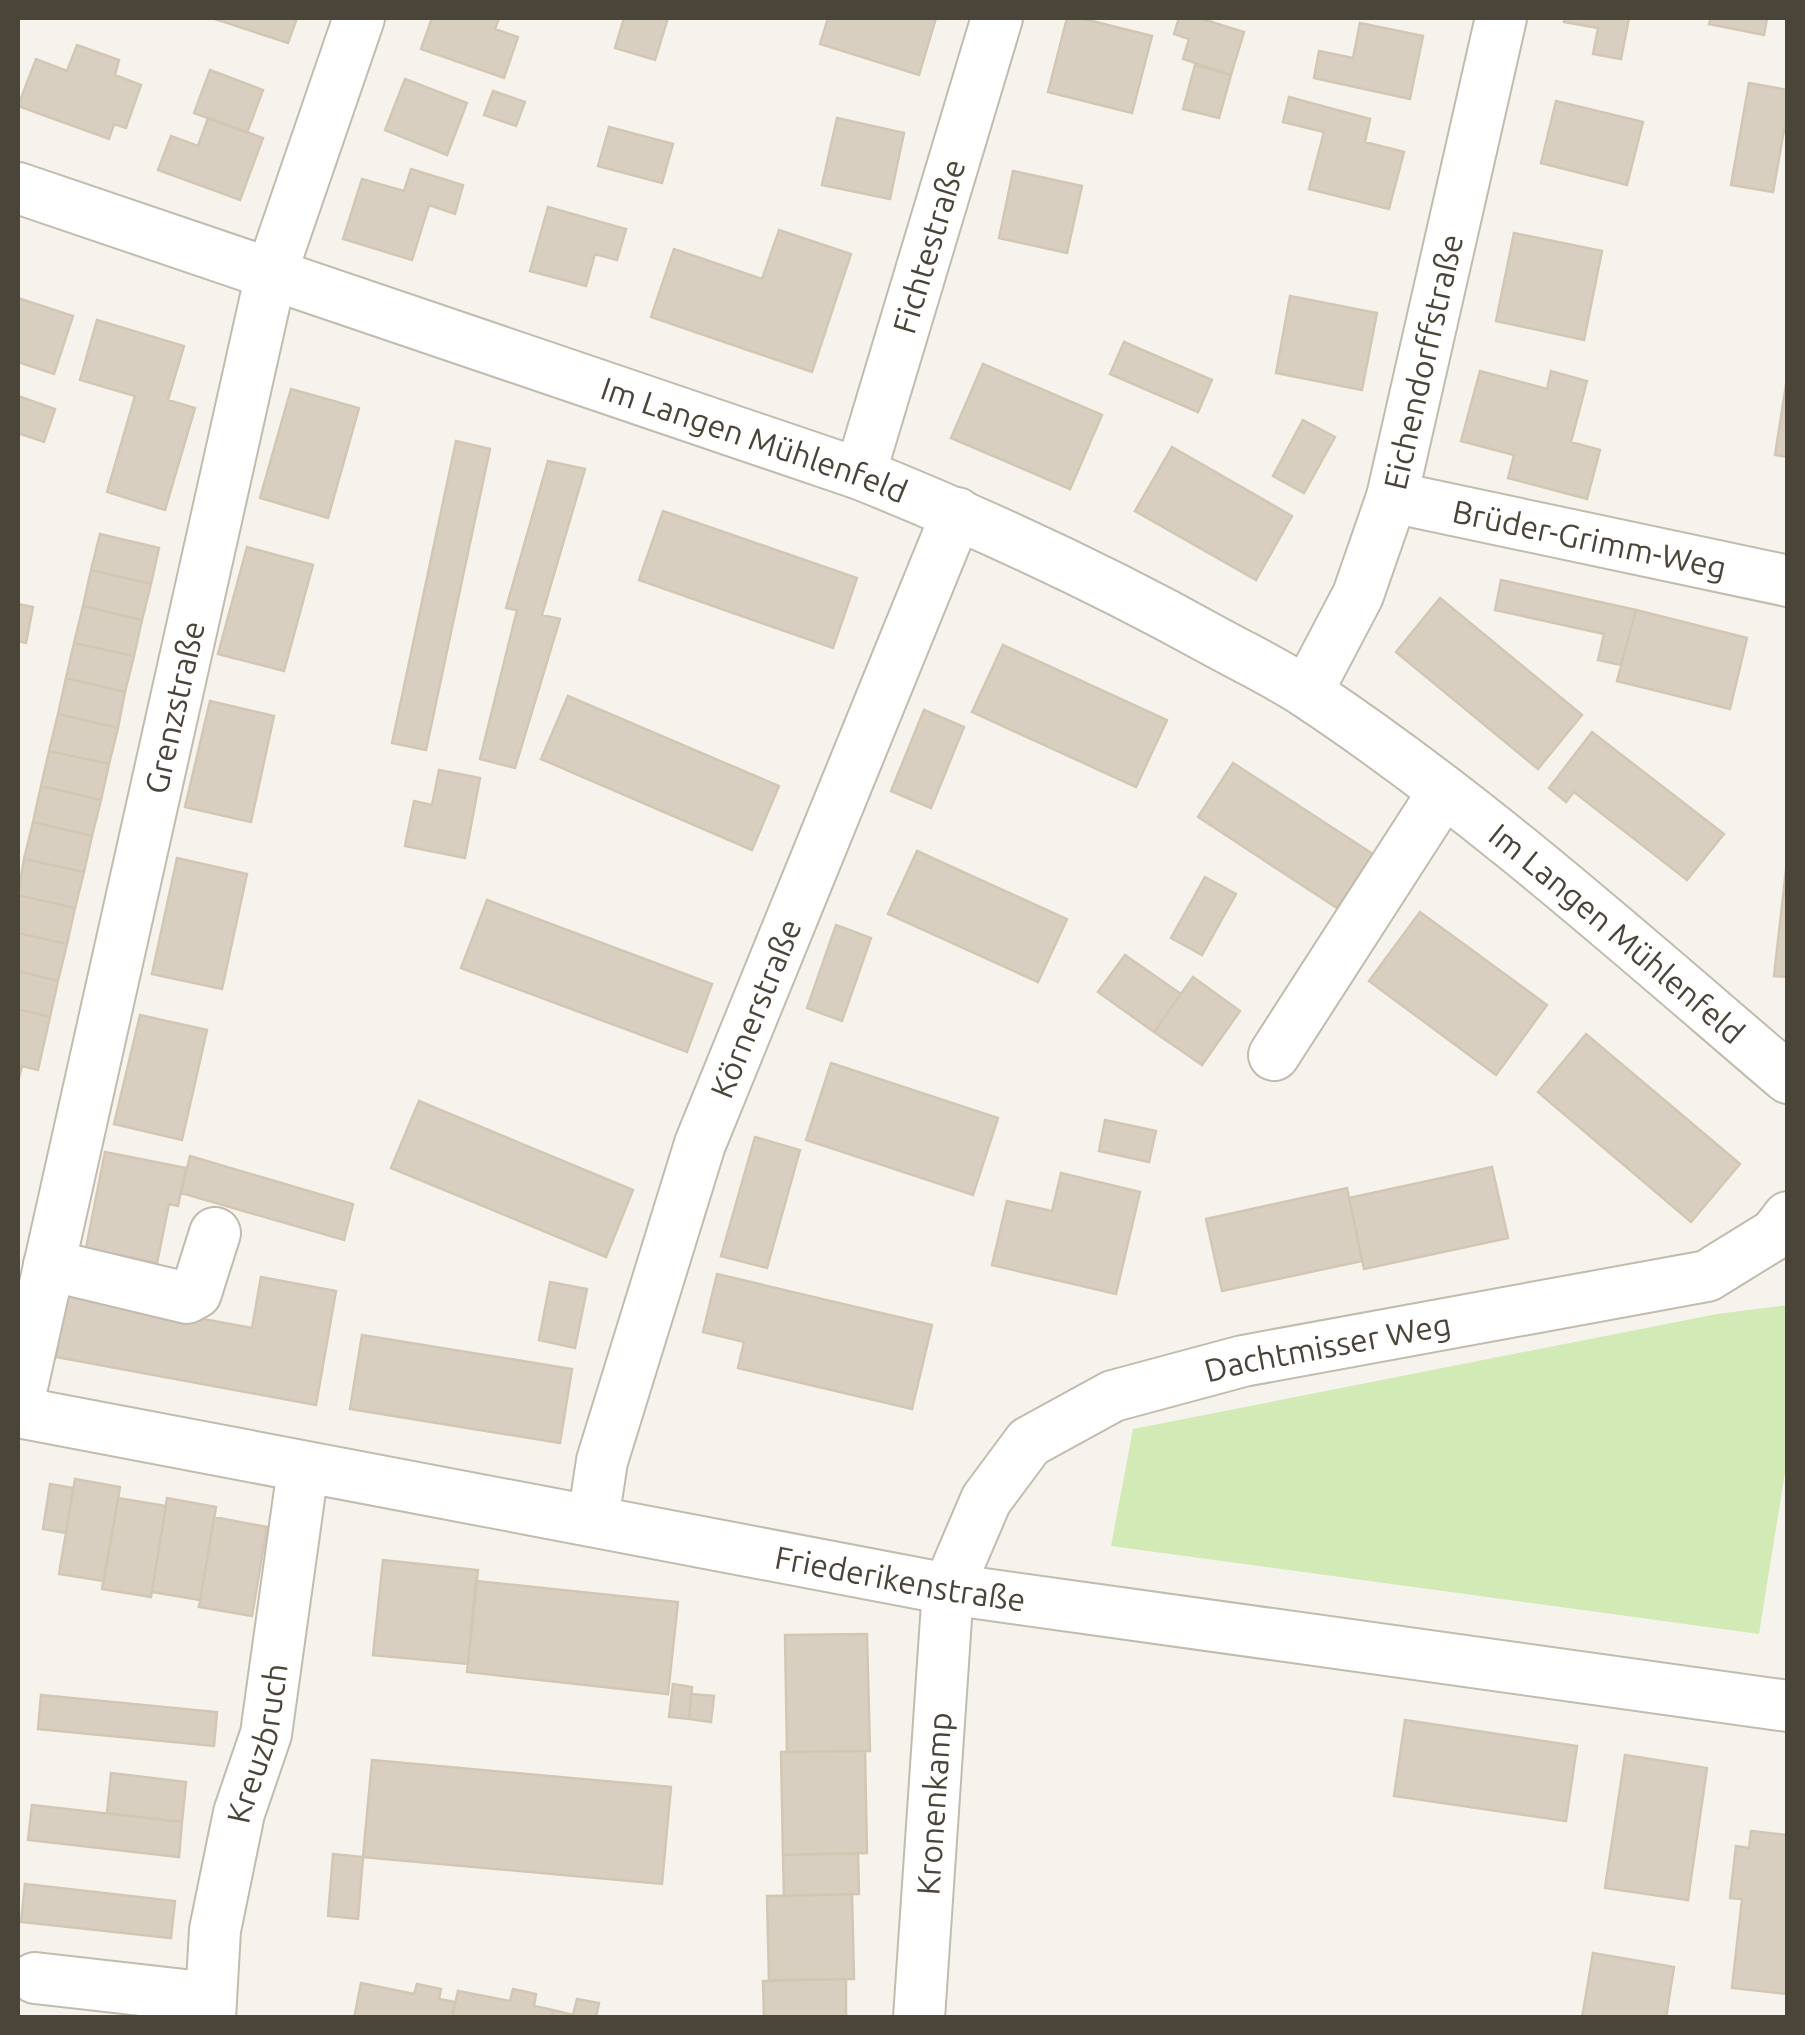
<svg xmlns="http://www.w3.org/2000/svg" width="1805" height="2035" font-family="Ubuntu,sans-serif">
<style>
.green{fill:#d2eab5}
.building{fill:#d8cfc1;stroke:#d3c7b4;stroke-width:2.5}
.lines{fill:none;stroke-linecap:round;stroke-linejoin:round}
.minor-casing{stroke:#c2bbae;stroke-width:54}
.minor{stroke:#fff;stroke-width:50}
.labels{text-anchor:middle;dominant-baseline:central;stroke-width:8;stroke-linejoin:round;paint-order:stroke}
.street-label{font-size:32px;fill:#4b4439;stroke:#fff}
</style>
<rect width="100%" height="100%" fill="#f6f3ec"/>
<path class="green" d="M1787,1305V1460L1759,1634L1111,1546L1133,1429L1717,1314Z"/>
<path class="building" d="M212,18H297L288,43Z
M432,18H499L495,29L518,37L504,78L421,49Z
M624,18H668L655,60L615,48Z
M828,18H936L919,75L820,44Z
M1067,18H1080L1152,36L1132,113L1048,92Z
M1179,18H1199L1244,32L1231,75L1183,59L1189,39L1174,34Z
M1565,18H1629L1621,59L1593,54L1598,28L1564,22Z
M1711,18H1767L1764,35L1709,24Z
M1360,23L1423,36L1410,99L1314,78L1319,51L1353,58Z
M77,45L119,60L115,75L141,85L126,128L114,124L109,139L18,106L36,59L67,71Z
M1195,65L1231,75L1219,118L1183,109Z
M210,70L263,90L247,133L194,113Z
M405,79L467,103L447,155L385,130Z
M1749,83L1788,90V108L1773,192L1731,185Z
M493,91L525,102L516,126L484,115Z
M1289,97L1370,119L1365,142L1404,152L1389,209L1309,189L1324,132L1283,122Z
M1556,101L1643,122L1627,185L1541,163Z
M208,118L263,138L240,200L158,170L171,136L198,146Z
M837,118L904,133L890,199L822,185Z
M609,127L673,144L662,183L598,166Z
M411,169L463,185L455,214L429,205L412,260L343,239L362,179L404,191Z
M1013,171L1082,186L1067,253L999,238Z
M548,207L626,229L617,260L595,254L586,286L530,271Z
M779,230L851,254L812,372L651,317L674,249L762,279Z
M1514,233L1602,251L1584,340L1496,321Z
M1290,296L1377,313L1362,390L1276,373Z
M18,298L73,316L54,374L18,362Z
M97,320L184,346L168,400L195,408L165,510L107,492L135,396L80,380Z
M1124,342L1212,380L1198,412L1110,374Z
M983,364L1102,415L1070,489L951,438Z
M1480,371L1547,389L1551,371L1587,381L1571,442L1600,450L1587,499L1508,478L1514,455L1461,441Z
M1788,372V457L1775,455Z
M291,389L359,408L328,518L260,498Z
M18,396L55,409L44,442L18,433Z
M1303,420L1335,437L1304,493L1273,476Z
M456,441L490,449L426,750L392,743Z
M1172,447L1292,516L1256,580L1135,511Z
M548,461L585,469L542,615L560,619L515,768L480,759L517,610L506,608Z
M663,511L857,578L833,648L639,580Z
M100,534L159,548L151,584L91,570Z
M247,547L313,565L284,671L218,654Z
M91,570L151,584L142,620L83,606Z
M1501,580L1636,610L1621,665L1598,660L1604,634L1495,610Z
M1440,598L1582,715L1538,769L1396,652Z
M18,604L33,607L26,643L18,641Z
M83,606L142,620L134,656L74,643Z
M1636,610L1747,638L1730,709L1617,681Z
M74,643L134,656L125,692L66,678Z
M1003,645L1167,720L1136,787L972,712Z
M66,678L125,692L118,728L58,714Z
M568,696L779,786L752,850L541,759Z
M210,701L274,716L251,822L185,807Z
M924,710L964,727L931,808L891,791Z
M58,714L118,728L109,764L49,751Z
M1592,732L1724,834L1687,880L1574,792L1566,802L1549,788Z
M49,751L109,764L101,800L41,786Z
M1233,763L1373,854L1337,908L1198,817Z
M439,770L480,778L465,858L405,846L414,801L432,805Z
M41,786L101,800L92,836L33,822Z
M33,822L92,836L84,872L24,859Z
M917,851L1067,919L1038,982L888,914Z
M1788,852V977L1774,976Z
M177,858L247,874L222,989L152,974Z
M24,859L84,872L75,908L18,895Z
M1205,877L1236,894L1202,955L1171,938Z
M18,895L75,908L67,944L18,933Z
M487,900L712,984L687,1052L461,968Z
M1420,912L1547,1005L1496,1075L1369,981Z
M836,925L871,938L842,1021L807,1008Z
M18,933L67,944L58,981L18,971Z
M1125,955L1181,994L1154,1032L1098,992Z
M18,971L58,981L50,1017L18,1009Z
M1193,977L1240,1011L1202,1065L1154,1032Z
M18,1009L50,1017L38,1070L22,1066L19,1078Z
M140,1015L207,1030L182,1140L114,1124Z
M1586,1034L1740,1164L1691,1222L1538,1092Z
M831,1063L998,1118L973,1195L806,1140Z
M419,1101L633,1190L606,1257L391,1168Z
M1105,1120L1156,1131L1149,1162L1099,1151Z
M755,1137L800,1150L767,1268L721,1256Z
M105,1152L186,1168L178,1206L169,1204L157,1263L86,1248Z
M190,1156L353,1204L344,1240L181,1193Z
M1492,1167L1508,1238L1364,1269L1349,1198Z
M1061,1173L1140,1192L1116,1294L992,1265L1007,1201L1052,1211Z
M1347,1188L1362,1261L1222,1291L1206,1219Z
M717,1274L932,1325L912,1409L738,1368L744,1342L703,1332Z
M261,1277L336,1291L316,1405L56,1357L67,1294L252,1328Z
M550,1282L587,1289L575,1348L539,1340Z
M362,1335L572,1369L560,1443L350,1409Z
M75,1479L120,1487L104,1581L59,1574Z
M50,1484L73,1488L66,1533L43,1529Z
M118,1498L166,1506L151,1597L102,1589Z
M167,1498L216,1507L200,1600L152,1592Z
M214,1517L267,1527L252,1616L199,1607Z
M383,1560L478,1570L468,1664L373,1655Z
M476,1581L678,1602L668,1694L467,1672Z
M867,1634L870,1751L787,1752L785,1635Z
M673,1684L692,1687L689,1719L669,1717Z
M691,1694L714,1696L711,1722L689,1719Z
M41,1695L217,1712L214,1746L38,1729Z
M1405,1720L1577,1746L1566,1821L1394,1796Z
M865,1751L867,1853L783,1855L781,1752Z
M1625,1755L1707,1768L1688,1900L1605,1888Z
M372,1760L671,1787L662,1884L363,1857Z
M111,1773L186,1782L182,1822L107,1813Z
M32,1805L182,1822L179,1857L28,1840Z
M1751,1831L1788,1835V1994L1732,1988L1742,1899L1730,1898L1736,1846L1749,1848Z
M858,1853L859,1894L784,1896L783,1855Z
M333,1854L363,1857L358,1919L328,1916Z
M25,1884L175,1901L171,1938L21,1922Z
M852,1894L854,1979L769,1980L767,1896Z
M1593,1953L1674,1967L1666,2018H1582Z
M846,1979V2018H764L763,1981Z
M361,1983L414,1994L417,1984L441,1989L439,1999L455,2002L452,2018H354Z
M513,1989L536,1994L534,2006L553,2010L552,2018H452L458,1991L510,2001Z
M577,1999L599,2003L596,2018H552L553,2010L573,2015Z"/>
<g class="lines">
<g class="minor-casing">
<g id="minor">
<path id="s1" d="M18,188L860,474C982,523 1101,578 1216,642C1247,659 1279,674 1309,694C1479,807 1632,945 1788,1078"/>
<path id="s2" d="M860,474L997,18"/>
<path id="s3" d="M1392,497L1788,581"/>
<path id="s4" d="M1307,692L1358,595L1392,497L1501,18"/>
<path d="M1274,1055L1444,791"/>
<path d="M49,1265L187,1298L196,1293L215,1233"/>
<path id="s5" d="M18,1405L271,274L359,18"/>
<path id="s6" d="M18,1412L948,1589L1788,1706"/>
<path id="s7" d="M593,1520L602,1461L700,1144L957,513"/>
<path d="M35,1978L211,1998"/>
<path id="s8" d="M210,2018L215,1930L239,1813L266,1734L303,1469"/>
<path id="s9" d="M919,2018L948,1589L986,1500L1029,1442L1113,1396L1243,1361L1707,1276L1775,1234L1788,1217"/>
</g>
</g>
<use href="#minor" class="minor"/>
</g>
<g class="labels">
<g class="street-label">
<text stroke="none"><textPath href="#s2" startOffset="238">Fichtestraße</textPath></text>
<text stroke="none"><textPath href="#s4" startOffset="352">Eichendorffstraße</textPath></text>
<text stroke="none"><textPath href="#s1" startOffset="778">Im Langen Mühlenfeld</textPath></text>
<text stroke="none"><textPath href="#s3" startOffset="202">Brüder-Grimm-Weg</textPath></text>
<text stroke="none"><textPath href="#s5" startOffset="715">Grenzstraße</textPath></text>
<text stroke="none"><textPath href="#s1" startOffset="1780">Im Langen Mühlenfeld</textPath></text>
<text stroke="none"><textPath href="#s7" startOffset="538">Körnerstraße</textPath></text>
<text stroke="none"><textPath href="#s9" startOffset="915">Dachtmisser Weg</textPath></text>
<text stroke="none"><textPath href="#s6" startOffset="898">Friederikenstraße</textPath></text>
<text stroke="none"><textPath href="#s8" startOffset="280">Kreuzbruch</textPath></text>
<text stroke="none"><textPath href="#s9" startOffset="215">Kronenkamp</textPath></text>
</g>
</g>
<rect width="1805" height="2035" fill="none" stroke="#4b4439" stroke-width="40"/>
</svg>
